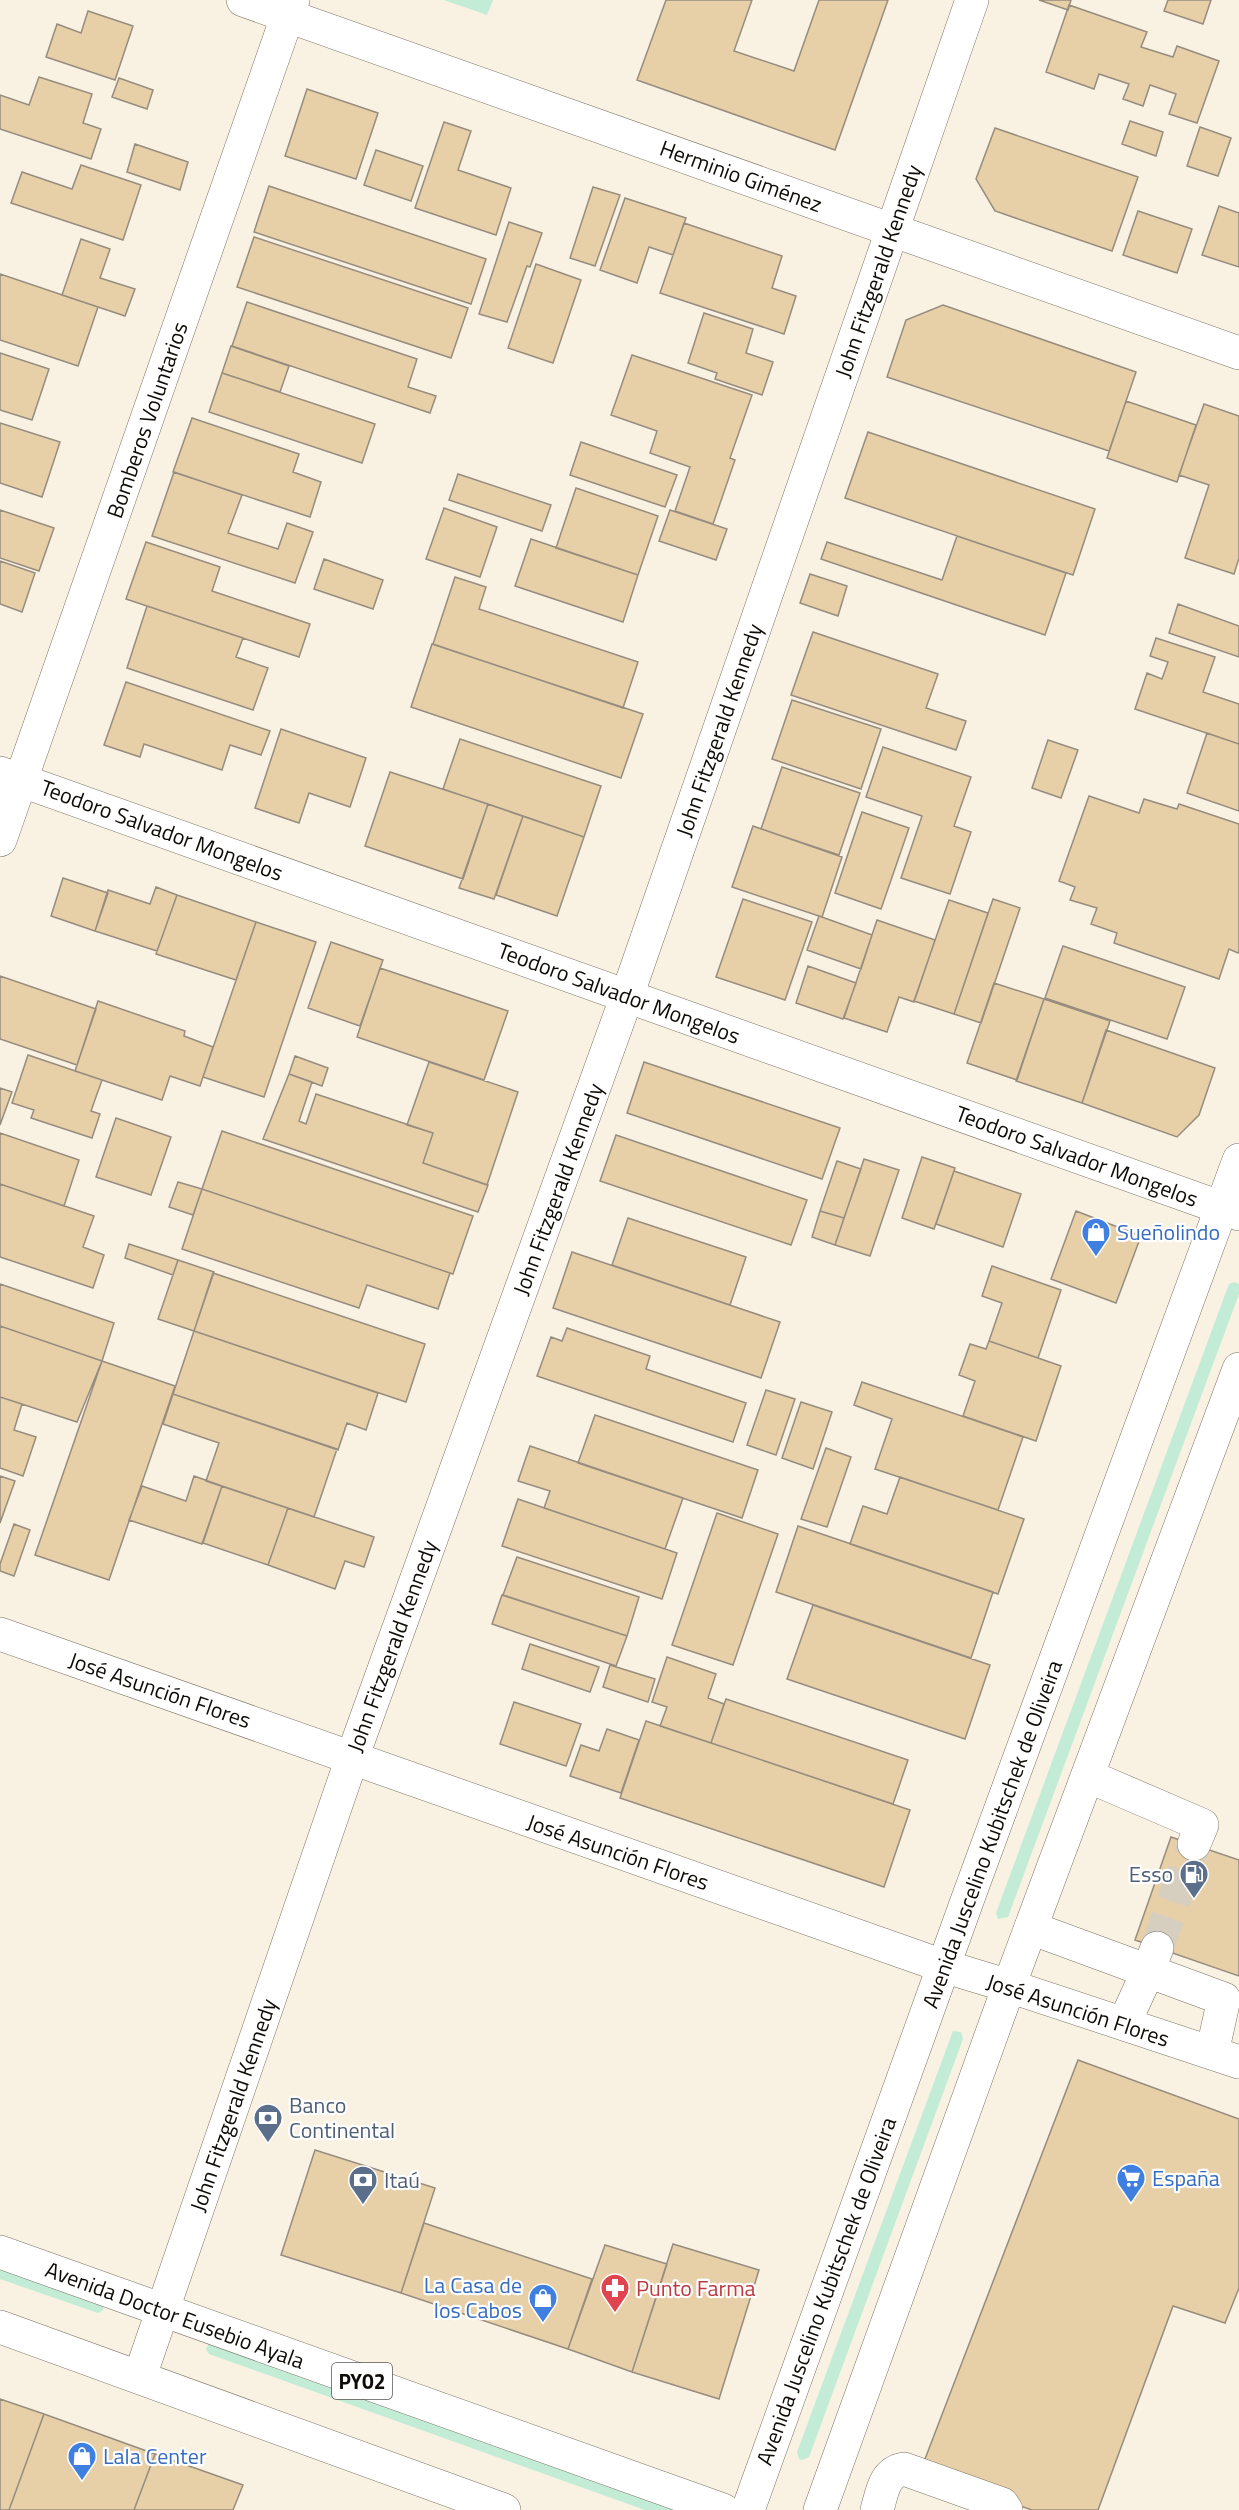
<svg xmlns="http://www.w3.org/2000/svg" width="1239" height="2510" font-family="'Titillium Web',sans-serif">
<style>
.green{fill:#c2ecd6}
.building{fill:#e7cfa8;stroke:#968d7f;stroke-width:1.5}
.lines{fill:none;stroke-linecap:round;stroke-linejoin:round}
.minor-tunnel{stroke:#d6cfc0;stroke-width:33;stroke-dasharray:33 16;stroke-linecap:butt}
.minor-casing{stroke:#7b7466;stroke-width:34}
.major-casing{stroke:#7b7466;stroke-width:34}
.highway-casing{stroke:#7b7466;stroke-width:34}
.minor{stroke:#fff;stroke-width:33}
.major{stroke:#fff;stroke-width:33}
.highway{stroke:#fff;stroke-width:33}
.labels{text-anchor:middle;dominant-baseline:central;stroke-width:4.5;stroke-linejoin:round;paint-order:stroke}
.shield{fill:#fff;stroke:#575551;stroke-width:1.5}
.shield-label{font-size:21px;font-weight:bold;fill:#0f0c07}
.street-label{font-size:22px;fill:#0f0c07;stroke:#fff}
.shop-label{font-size:22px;fill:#366cbe;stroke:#fff;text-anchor:start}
.service-label{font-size:22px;fill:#4e5e75;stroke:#fff;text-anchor:start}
.health-label{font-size:22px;fill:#be3a42;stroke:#fff;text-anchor:start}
</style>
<rect width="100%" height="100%" fill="#f9f1e1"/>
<path class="green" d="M444,0H493L487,15Z
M1234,1282L1239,1284V1294L1008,1917L998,1919L996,1913L1229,1284Z
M953,2031L961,2032L963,2039L809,2457L802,2460L799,2459L797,2452Z
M0,2267L104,2305L103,2310L98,2313L0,2279Z
M209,2344H212L677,2510H645L209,2354L206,2349Z"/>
<path class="building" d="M666,0H752L734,51L794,71L819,0H888L835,150L637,80Z
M1039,0H1071L1068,10Z
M1168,0H1211L1203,24L1164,11Z
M1069,5L1147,32L1141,47L1173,57L1177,46L1219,61L1197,123L1169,114L1176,94L1150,85L1143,106L1123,99L1129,84L1099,74L1094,89L1046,72Z
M88,11L133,26L115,80L46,57L57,24L81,33Z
M39,77L92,94L83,123L101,129L91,159L0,129V95L29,105Z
M119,78L153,90L147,109L112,97Z
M307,89L378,113L356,179L285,156Z
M1130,121L1163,132L1156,156L1122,144Z
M444,122L471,131L458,170L511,188L496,235L415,208Z
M1200,127L1231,138L1218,176L1187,166Z
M995,128L1138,177L1112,251L995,211L976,179Z
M135,144L188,162L180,190L127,172Z
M376,150L423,166L411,201L364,185Z
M81,165L141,185L123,240L11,203L22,172L72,189Z
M269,186L486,259L471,304L254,232Z
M593,187L620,195L595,266L570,258Z
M625,198L686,218L673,255L649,247L637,283L600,270Z
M1219,206L1239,213V267L1202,255Z
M1138,211L1192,229L1177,273L1123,255Z
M509,222L542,233L530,267L527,266L507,322L479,314Z
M684,223L782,256L772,288L796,296L784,334L660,293Z
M254,237L468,308L451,358L237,287Z
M81,239L110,249L100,278L135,289L125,316L62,295Z
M536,264L581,280L553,363L508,348Z
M0,274L98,307L78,366L0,340Z
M247,302L417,359L408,387L436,396L430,413L232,346Z
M943,305L1136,372L1109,451L887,377L906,320Z
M704,313L753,329L746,353L773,362L762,395L715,379L717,373L688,363Z
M231,346L289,366L280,392L222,373Z
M0,353L49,369L32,420L0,410Z
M632,355L752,395L730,458L735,460L713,524L675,511L690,467L650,453L657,431L611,415Z
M222,373L375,424L362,463L209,412Z
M1126,401L1196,425L1177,482L1107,458Z
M1204,404L1239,416V558L1234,574L1185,558L1209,485L1179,475Z
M192,418L299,454L293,472L321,482L310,517L173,472Z
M0,423L60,442L42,497L0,483Z
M868,432L1095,509L1073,575L845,498Z
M581,442L677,475L665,507L570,475Z
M174,472L242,495L228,533L278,549L287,523L313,532L295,583L152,536Z
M458,474L551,505L542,531L449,500Z
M576,488L658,516L638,575L556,548Z
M444,508L497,527L480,577L426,559Z
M0,510L54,528L39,571L0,558Z
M670,510L727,529L716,560L659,541Z
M957,536L1066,573L1045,635L821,559L827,542L942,580Z
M531,539L638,575L623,622L515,586Z
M146,542L220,567L212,591L310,624L299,657L126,599Z
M324,559L383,580L373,609L314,589Z
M0,561L35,573L22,612L0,604Z
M810,574L847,586L838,616L800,603Z
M455,577L486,587L479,609L638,662L623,708L433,644Z
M1178,604L1239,626V657L1169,633Z
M147,606L243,638L236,657L268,668L253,710L127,668Z
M813,632L938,674L926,708L966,721L956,750L791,695Z
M1156,638L1215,657L1203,692L1239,704V744L1135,709L1147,673L1162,679L1168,662L1150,656Z
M432,644L643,714L621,778L411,707Z
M126,682L270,731L261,755L230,745L222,770L144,744L140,757L104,745Z
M792,700L881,729L861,789L772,759Z
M281,729L366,758L350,807L309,793L299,823L255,808Z
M1207,733L1239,744V811L1187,793Z
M460,739L601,786L584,837L443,789Z
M1048,740L1078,750L1061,798L1032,788Z
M883,747L971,777L954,826L971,832L950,894L901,878L922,816L866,797Z
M782,767L860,793L839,855L761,829Z
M390,772L488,804L463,879L365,846Z
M1089,796L1139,813L1144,799L1177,809L1179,804L1239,824V951L1238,953L1229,949L1219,979L1114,943L1117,933L1091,924L1097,908L1070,900L1075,887L1059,881Z
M488,804L523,816L494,899L459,888Z
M862,812L909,828L881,909L835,893Z
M523,816L584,837L557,916L496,895Z
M753,826L842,857L822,917L732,887Z
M63,878L108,893L95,931L51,916Z
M156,887L177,895L157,951L95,931L108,890L150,904Z
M177,895L256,922L236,980L156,954Z
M743,899L812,922L785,1000L716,977Z
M993,899L1020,908L981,1023L954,1014Z
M949,900L988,913L954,1014L914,1001Z
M819,916L872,935L861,969L807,950Z
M877,920L935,940L914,1002L899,997L887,1032L844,1018Z
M256,922L316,942L264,1097L203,1077Z
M331,942L383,960L360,1026L308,1008Z
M1063,946L1185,987L1167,1039L1045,998Z
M808,966L856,983L843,1019L796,1003Z
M380,968L508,1011L484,1080L357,1037Z
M0,976L96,1009L77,1065L0,1039Z
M994,983L1044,999L1017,1080L967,1063Z
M1044,999L1110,1021L1082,1103L1016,1081Z
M98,1001L185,1031L184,1036L213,1047L200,1086L170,1076L162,1100L75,1071Z
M1106,1030L1215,1068L1199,1115L1177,1137L1082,1103Z
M28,1055L102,1080L91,1111L100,1114L92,1138L31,1118L34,1110L12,1103Z
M295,1056L328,1068L322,1086L289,1074Z
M429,1062L518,1092L487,1185L423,1163L433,1133L407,1125Z
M644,1062L840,1128L822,1179L627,1113Z
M289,1074L312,1082L299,1121L306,1124L316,1094L433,1133L423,1163L488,1185L478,1212L263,1139Z
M0,1088L12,1092L0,1125Z
M116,1118L171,1137L151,1195L96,1177Z
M222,1131L473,1216L453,1274L202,1189Z
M0,1133L79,1160L64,1206L0,1184Z
M616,1135L807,1200L791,1245L600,1181Z
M922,1157L955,1168L934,1229L902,1218Z
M864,1159L899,1170L870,1256L835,1245Z
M837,1161L861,1169L844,1218L820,1211Z
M954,1171L1021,1194L1003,1247L936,1224Z
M178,1182L202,1189L193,1215L169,1207Z
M0,1184L94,1216L83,1247L104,1255L93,1288L0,1257Z
M202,1189L450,1273L438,1309L367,1285L359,1308L182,1249Z
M820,1211L844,1218L835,1245L812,1237Z
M1076,1211L1141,1236L1116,1303L1051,1279Z
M628,1218L746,1257L730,1305L612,1265Z
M129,1244L178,1260L173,1275L125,1258Z
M572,1252L780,1322L761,1378L553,1308Z
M178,1260L214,1272L194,1331L158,1319Z
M992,1266L1061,1290L1038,1358L989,1341L1002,1303L982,1296Z
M213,1273L425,1344L406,1402L194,1331Z
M0,1284L114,1323L102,1361L0,1326Z
M0,1326L102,1361L77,1422L0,1397Z
M567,1328L650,1356L646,1369L746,1403L733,1442L537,1376L551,1337L562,1341Z
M194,1331L378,1393L366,1430L347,1423L338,1450L173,1394Z
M989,1341L1061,1366L1036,1441L963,1416L975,1381L959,1375L970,1344L986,1349Z
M102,1361L175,1386L109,1580L35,1555Z
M862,1382L1023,1437L998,1510L875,1469L892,1419L854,1405Z
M766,1390L795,1399L776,1455L747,1445Z
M173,1394L337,1449L314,1517L206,1481L219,1443L163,1424Z
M0,1397L22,1404L14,1430L36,1437L23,1476L0,1468Z
M801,1402L832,1412L813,1469L782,1458Z
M595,1415L758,1470L742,1518L578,1463Z
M530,1446L683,1498L665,1549L544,1508L550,1491L518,1481Z
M826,1448L851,1457L827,1527L801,1519Z
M0,1476L15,1481L0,1523Z
M194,1476L222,1486L202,1544L129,1520L142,1486L186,1501Z
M900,1477L1024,1519L998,1594L850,1544L863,1506L887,1514Z
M222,1486L288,1508L268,1565L203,1543Z
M518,1499L677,1553L662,1599L502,1546Z
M288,1508L374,1537L364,1567L345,1561L335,1589L268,1565Z
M717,1513L778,1534L733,1665L672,1645Z
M14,1524L30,1530L14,1576L0,1571V1564Z
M798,1526L993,1592L971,1658L776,1592Z
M517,1557L639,1597L627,1636L503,1595Z
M502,1595L627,1636L616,1666L492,1624Z
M813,1605L990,1665L965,1739L787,1679Z
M530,1644L599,1667L590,1692L522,1669Z
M667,1657L716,1674L708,1698L724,1704L711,1743L660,1726L667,1707L652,1702Z
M610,1665L655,1679L648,1702L603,1687Z
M726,1699L908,1760L893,1804L711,1743Z
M514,1702L581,1724L566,1766L500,1744Z
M646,1721L910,1810L884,1887L620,1798Z
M607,1729L639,1740L621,1793L570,1776L581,1745L599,1751Z
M1171,1837L1239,1860V1976L1135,1940Z
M1078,2060L1239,2119V2288L1225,2323L1173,2306L1098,2510H1032L920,2472Z
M315,2150L435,2188L401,2293L281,2255Z
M424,2223L592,2279L568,2349L401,2293Z
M673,2244L759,2270L719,2399L632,2372Z
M605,2245L667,2264L632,2372L568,2349Z
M0,2399L44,2414L9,2510H0Z
M44,2414L155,2454L134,2510H9Z
M155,2454L243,2485L233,2510H134Z"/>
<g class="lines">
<path class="minor-tunnel" d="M1157,1948L1194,1844"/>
<g class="minor-casing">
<path id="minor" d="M243,0L1239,353
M0,773L1239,1214
M0,840L293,0
M0,1634L943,1966
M1088,1776L1202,1825L1194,1844
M1031,1928L1148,1971L1157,1948
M1009,1986L1239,2062
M1124,2024L1148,1971L1224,1999L1212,2053
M140,2376L352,1758L627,996L972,0
M877,2510C882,2493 884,2472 904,2469L1002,2504L1006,2510"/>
</g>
<g class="major-casing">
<path id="major" d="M943,1966L1009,1986
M748,2510L967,1901L1239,1160
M820,2510L1009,1986L1239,1369"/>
</g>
<g class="highway-casing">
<path id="highway" d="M0,2252L723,2510
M0,2327L504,2510"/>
</g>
<use href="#minor" class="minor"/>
<use href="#major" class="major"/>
<use href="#highway" class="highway"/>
</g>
<defs>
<g id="shop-pin" transform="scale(1.5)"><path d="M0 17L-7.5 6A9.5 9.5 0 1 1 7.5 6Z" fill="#3f7fe0" stroke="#fff"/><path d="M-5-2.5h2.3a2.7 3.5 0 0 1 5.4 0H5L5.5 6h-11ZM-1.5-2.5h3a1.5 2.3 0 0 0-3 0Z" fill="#fff"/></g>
<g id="fuel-pin" transform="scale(1.5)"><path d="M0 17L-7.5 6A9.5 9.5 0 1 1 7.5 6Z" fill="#5c6f8a" stroke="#fff"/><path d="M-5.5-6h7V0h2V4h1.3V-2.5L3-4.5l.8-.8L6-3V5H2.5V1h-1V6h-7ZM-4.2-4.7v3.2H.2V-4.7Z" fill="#fff"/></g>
<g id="bank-pin" transform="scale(1.5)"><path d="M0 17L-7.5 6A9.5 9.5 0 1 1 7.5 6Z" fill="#5c6f8a" stroke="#fff"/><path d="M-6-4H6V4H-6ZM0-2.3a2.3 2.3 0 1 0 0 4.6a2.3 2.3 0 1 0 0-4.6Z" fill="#fff"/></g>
<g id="supermarket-pin" transform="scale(1.5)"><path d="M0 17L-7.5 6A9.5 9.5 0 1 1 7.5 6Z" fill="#3f7fe0" stroke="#fff"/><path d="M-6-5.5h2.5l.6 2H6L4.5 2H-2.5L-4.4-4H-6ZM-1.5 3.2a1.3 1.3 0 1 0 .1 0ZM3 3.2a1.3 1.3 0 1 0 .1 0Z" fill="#fff"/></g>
<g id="pharmacy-pin" transform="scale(1.5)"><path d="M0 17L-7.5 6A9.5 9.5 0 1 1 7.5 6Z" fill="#e0444e" stroke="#fff"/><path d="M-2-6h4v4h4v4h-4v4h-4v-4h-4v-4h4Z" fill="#fff"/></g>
</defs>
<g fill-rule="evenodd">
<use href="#shop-pin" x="1096" y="1232"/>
<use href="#fuel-pin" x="1194" y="1874"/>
<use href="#bank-pin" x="268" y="2118"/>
<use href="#supermarket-pin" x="1131" y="2178"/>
<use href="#bank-pin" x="363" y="2180"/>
<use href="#pharmacy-pin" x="615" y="2288"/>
<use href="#shop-pin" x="543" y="2298"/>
<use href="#shop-pin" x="82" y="2456"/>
</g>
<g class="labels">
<rect class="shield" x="332" y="2363" width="60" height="36" rx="4.5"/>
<g class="shield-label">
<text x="362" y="2381">PY02</text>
</g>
<g class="street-label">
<text transform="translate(741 176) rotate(20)">Herminio Giménez</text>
<text transform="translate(878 271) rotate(-71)">John Fitzgerald Kennedy</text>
<text transform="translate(147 420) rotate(-71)">Bomberos Voluntarios</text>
<text transform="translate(719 730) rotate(-71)">John Fitzgerald Kennedy</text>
<text transform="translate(162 830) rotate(20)">Teodoro Salvador Mongelos</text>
<text transform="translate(619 993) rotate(20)">Teodoro Salvador Mongelos</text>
<text transform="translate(1077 1156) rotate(20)">Teodoro Salvador Mongelos</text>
<text transform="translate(558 1189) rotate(-70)">John Fitzgerald Kennedy</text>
<text transform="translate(392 1646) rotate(-70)">John Fitzgerald Kennedy</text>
<text transform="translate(160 1690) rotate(19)">José Asunción Flores</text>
<text transform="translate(992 1834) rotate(-70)">Avenida Juscelino Kubitschek de Oliveira</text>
<text transform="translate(618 1852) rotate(19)">José Asunción Flores</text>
<text transform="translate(1078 2010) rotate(18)">José Asunción Flores</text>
<text transform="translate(233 2105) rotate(-71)">John Fitzgerald Kennedy</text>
<text transform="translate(826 2291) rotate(-70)">Avenida Juscelino Kubitschek de Oliveira</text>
<text transform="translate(175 2315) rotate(20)">Avenida Doctor Eusebio Ayala</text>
</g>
<g class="shop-label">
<text x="1117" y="1232">Sueñolindo</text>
<text x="1152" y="2178">España</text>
<text x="522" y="2285" text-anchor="end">La Casa de<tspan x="522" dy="25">los Cabos</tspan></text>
<text x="103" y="2456">Lala Center</text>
</g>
<g class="service-label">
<text x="1173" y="1874" text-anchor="end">Esso</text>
<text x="289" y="2105">Banco<tspan x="289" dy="25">Continental</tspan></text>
<text x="384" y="2180">Itaú</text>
</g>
<g class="health-label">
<text x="636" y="2288">Punto Farma</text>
</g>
</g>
</svg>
